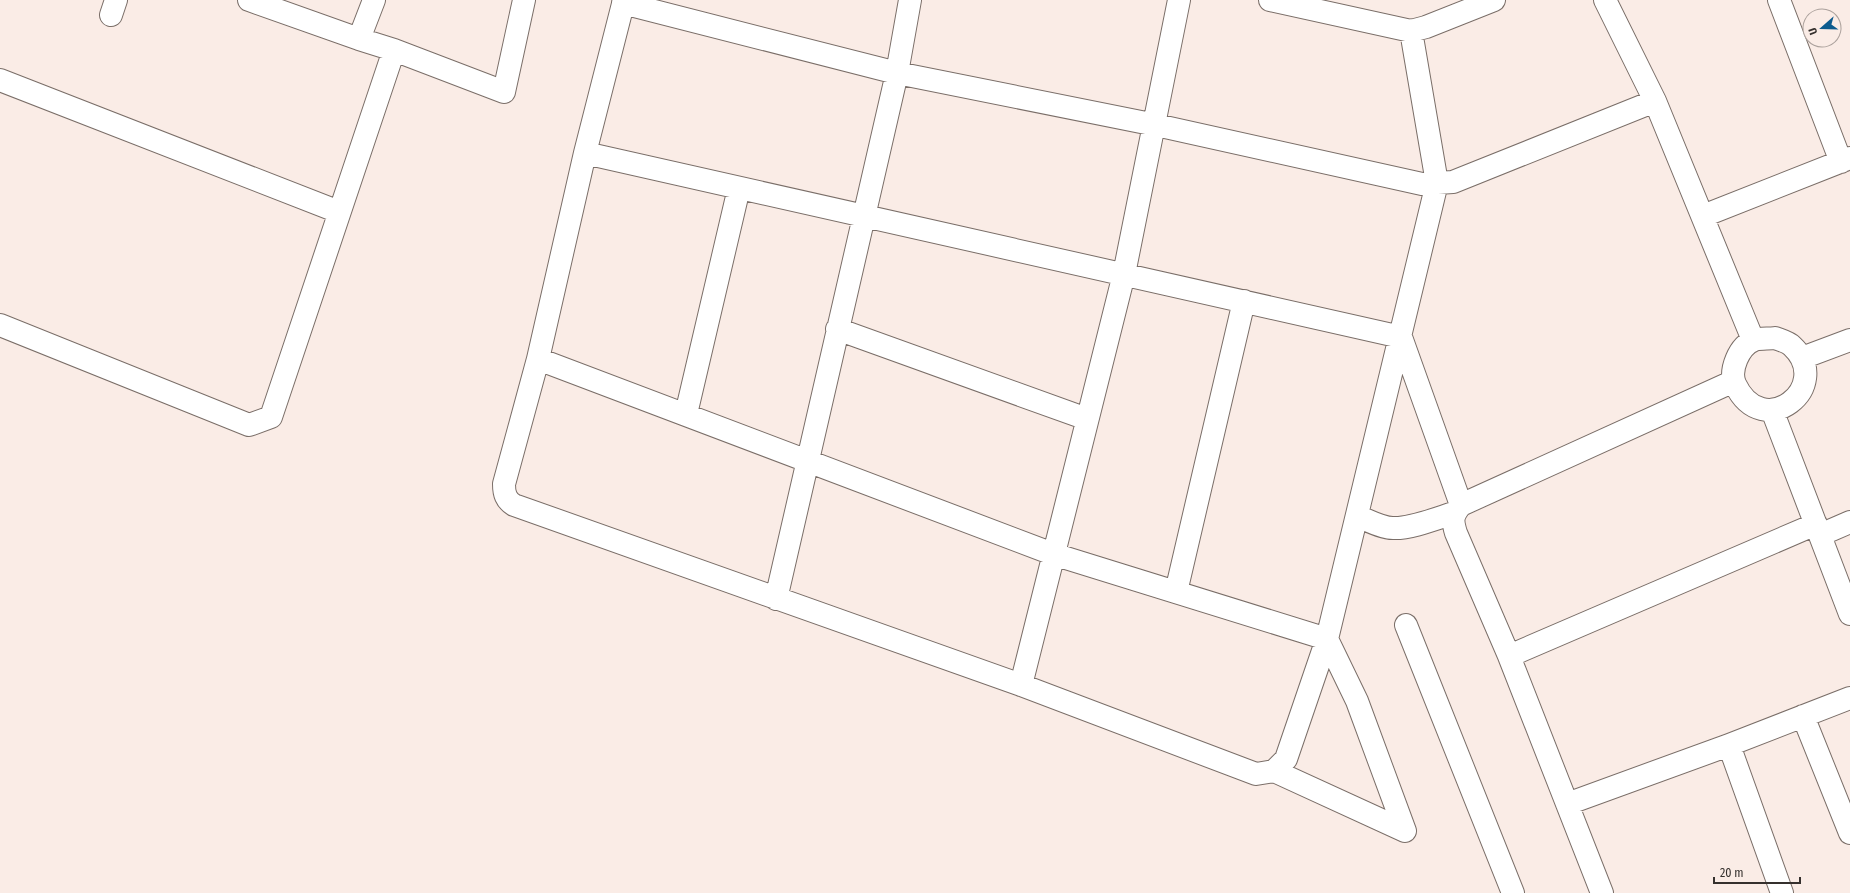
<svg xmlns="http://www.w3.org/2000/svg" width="1850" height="893" font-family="'Fira Sans Condensed',sans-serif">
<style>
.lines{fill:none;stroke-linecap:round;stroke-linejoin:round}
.minor-casing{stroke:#7a6e68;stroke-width:24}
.minor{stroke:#fff;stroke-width:22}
</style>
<rect width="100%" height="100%" fill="#faece6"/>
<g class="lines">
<g class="minor-casing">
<path id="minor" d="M249,0L359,39
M624,0L585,153L538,359L504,484C504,494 506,500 514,505L1021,685L1256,774L1274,771L1405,831
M1270,0L1411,31L1426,27L1494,0
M1605,0L1655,101L1753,340
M1779,0L1841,162
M623,3L897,73L1156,125L1422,184L1453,182L1655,101
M111,15L116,0
M394,50L504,92L524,0
M0,80L339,212
M585,153L1401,337L1461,505
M1703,216L1850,158
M0,325L249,425L271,417L394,50L359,39L374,0
M837,329L1087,419
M1775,338C1780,340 1788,342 1792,346C1835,386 1763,444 1735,384C1729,370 1739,346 1754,340C1760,338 1769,339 1775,338Z
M1802,358L1850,340
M538,359L1053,554L1327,639L1357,701L1405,831
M1772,410L1850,614
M686,414L739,188
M1357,516C1368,520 1381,528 1393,528C1410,529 1438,518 1454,513
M1820,535L1850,522
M1176,592L1244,301
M776,599L897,73L910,0
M1406,625L1513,893
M1509,656L1816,524
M1021,685L1124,274L1179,0
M1803,716L1850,833
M1729,745L1782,893
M1274,771L1286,759L1327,639L1437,183L1411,31
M1567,804L1729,745L1850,698
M1602,893L1509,656L1456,533C1452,520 1452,516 1461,505L1734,381"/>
</g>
<use href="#minor" class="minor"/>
</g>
<g transform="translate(1822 28) rotate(250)"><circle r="19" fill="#faece6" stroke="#aba19c"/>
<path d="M0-3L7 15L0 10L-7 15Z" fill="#0c5b8e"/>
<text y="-6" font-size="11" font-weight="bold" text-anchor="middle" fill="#35302d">U</text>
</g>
<path d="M1714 877v6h86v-6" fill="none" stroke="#35302d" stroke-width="2"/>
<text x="1720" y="877" font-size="12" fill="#35302d" stroke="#faece6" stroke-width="3" paint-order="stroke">20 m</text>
</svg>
